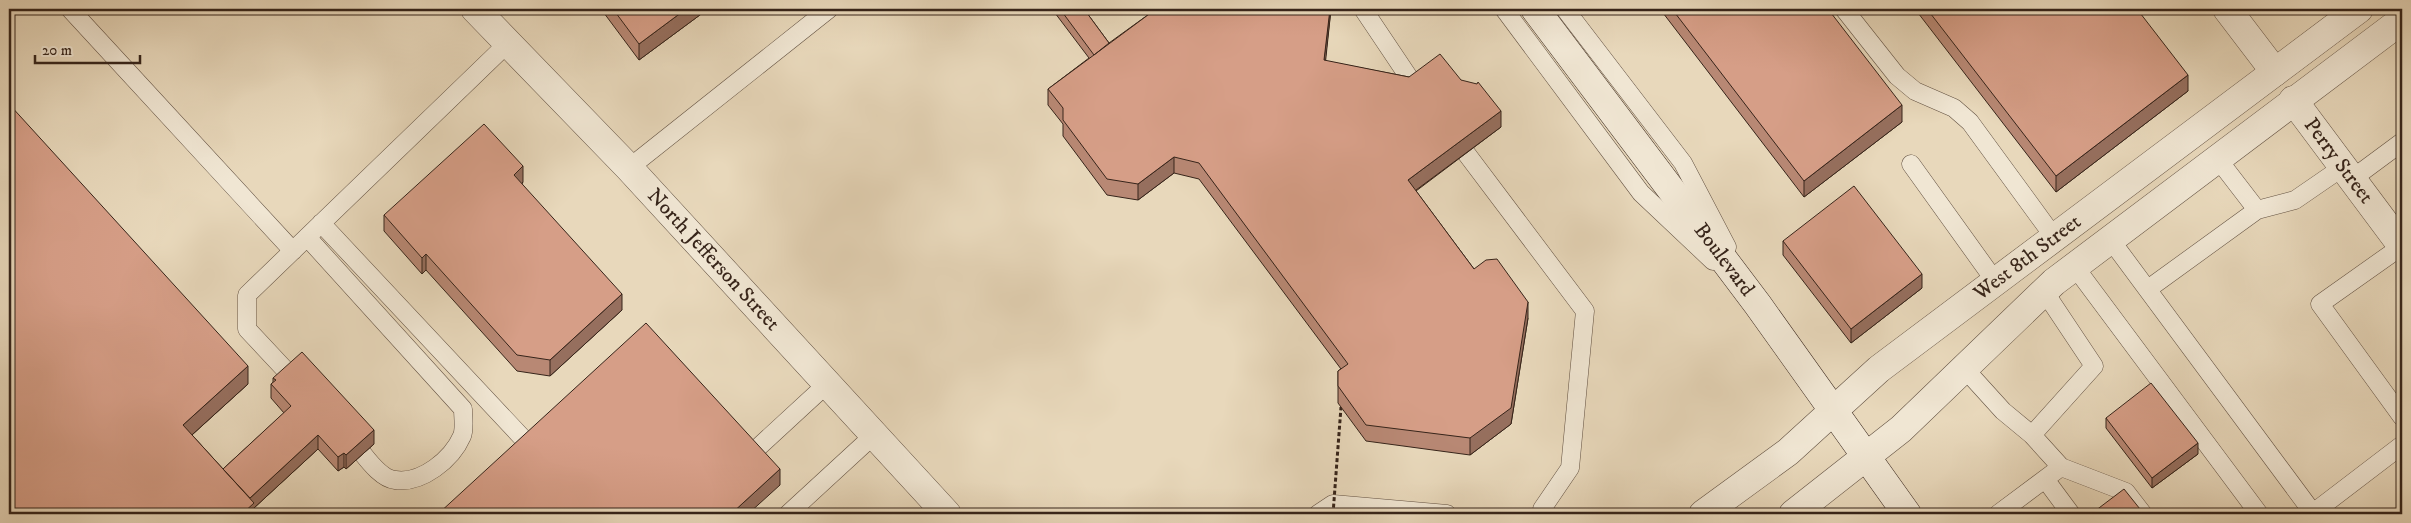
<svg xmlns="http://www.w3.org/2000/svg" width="2411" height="523" font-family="'IM FELL DW Pica',serif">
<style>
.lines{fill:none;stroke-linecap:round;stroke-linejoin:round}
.service-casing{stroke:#625142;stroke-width:19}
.minor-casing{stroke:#625142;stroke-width:29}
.tertiary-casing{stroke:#625142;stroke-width:29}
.secondary-casing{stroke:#36241a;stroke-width:29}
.service{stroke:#f0e6d3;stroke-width:18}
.minor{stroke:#f0e6d3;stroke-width:28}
.tertiary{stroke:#f0e6d3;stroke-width:28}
.secondary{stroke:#f0e6d3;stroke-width:28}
.path-bridge{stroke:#36241a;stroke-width:3;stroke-dasharray:4 2.5;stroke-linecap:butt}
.wall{fill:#b88874;stroke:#36241a}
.shaded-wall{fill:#966f5e;stroke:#36241a}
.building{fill:#d69e87;stroke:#36241a}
.labels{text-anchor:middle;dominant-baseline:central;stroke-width:4.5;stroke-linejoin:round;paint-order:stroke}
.street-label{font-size:21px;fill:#36241a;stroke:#f0e6d3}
</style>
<rect width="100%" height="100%" fill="#e8d8bb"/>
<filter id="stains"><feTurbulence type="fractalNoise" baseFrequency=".004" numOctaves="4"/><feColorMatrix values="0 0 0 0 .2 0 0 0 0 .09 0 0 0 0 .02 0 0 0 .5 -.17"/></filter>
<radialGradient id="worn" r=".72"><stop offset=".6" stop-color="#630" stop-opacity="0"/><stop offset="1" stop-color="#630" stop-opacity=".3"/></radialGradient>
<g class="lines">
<g class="service-casing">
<path id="service" d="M70,9L293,251
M1363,9L1416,88
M1504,9L1641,193L1713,261
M1565,9L1683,163L1727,247
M1844,9L1897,76L1915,91L1954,108L1970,122L2054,237
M1466,153L1585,311L1570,468L1542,509
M1911,164L1995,281
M629,168L829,9
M2352,179L2402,142
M2257,210L2295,200L2343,167
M321,223L530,446
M307,237L463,409C463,417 465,429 462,436C452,459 422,484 395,480C383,479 370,463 363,454
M2110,239L2313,513L2402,445
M2402,246L2320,304L2402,417
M2075,267L2259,514
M2148,289L2257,210L2217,158
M1964,368L2003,411L2032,435L2061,467L1998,514
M291,376L247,329V295L507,44
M2032,435L2094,366L2044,291
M751,454L828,383
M2061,467L2126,492L2143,514
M2045,479L2071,514
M788,514L875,434
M1318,514L1333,504L1447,514"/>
</g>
<g class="minor-casing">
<g id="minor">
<path id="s1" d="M475,9L629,168L947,514"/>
<path d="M2227,9L2275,72"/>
<path id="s2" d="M2293,100L2402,246"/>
</g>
</g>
<g class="tertiary-casing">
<g id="tertiary">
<path id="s3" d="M1703,514L1788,452L1879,369L2359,9"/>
<path d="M1793,514L1901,429L2054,282L2402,20"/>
</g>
</g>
<g class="secondary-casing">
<g id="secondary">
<path id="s4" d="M1535,9L1758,305L1907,514"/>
</g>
</g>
<use href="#service" class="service"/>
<use href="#minor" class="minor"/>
<use href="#tertiary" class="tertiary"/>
<use href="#secondary" class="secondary"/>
<path class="path-bridge" d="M1333,514L1341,407"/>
</g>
<path class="wall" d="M601,9H708L639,60Z
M1052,9H1084L1109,43L1156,9H1331L1325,61L1409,77L1461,80L1501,127L1416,191L1474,269L1528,318L1511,424L1470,455L1366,441L1338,403V371L1341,369L1199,179L1174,173L1138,200L1107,195L1063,136V124L1048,105V89L1089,58Z
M1660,9H1828L1902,122L1804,197Z
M1915,9H2137L2188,91L2056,192Z
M523,182L522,184L622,310L550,376L517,371L426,270L422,274L384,231V215Z
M1783,241L1922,288L1851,343L1783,255Z
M273,378L374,444L346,469L344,467L338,471L318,449L254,508V514H9L248,384L192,435L223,469L284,413L271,398V384L273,382Z
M2106,418L2198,454L2152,488L2106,428Z"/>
<path class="shaded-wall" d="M686,9H708L639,60V44Z
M1330,9H1331L1324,76V60Z
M2188,75V91L2056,192V176Z
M1902,105V122L1804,197V181Z
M1501,111V127L1408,196V180Z
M1174,157V173L1138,200V184Z
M523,166V182L514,191V175Z
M426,254V270L422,274V258Z
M1922,274V288L1851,343V329Z
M622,294V310L550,376V360Z
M1528,302V318L1511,424L1470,455V438Z
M248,366V384L183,443V425Z
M374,430V444L346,469V455Z
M318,435V449L254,508V514H242L248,500Z
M2198,443V454L2152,488V478Z
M344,453V467L338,471V457Z
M780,469V485L748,514H731Z"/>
<path class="building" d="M613,9H686L639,44Z
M1060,9H1084L1109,43L1094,55Z
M1156,9H1330L1324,60L1409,77L1440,54L1461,80L1477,84L1478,82L1501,111L1408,180L1474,269L1486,260L1497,259L1528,302L1511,408L1470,438L1366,425L1338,386V371L1348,364L1199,163L1174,157L1138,184L1107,179L1063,120V108L1048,89Z
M1672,9H1828L1902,105L1804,181Z
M1927,9H2137L2188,75L2056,176Z
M9,104L248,366L183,425L254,503L242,514H9Z
M484,124L523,166L514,175L622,294L550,360L517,355L426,254L422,258L384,215Z
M1854,186L1922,274L1851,329L1783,241Z
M646,323L780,469L731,514H438Z
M302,352L374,430L346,455L344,453L338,457L318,435L250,498L223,469L291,406L271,384L276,380L273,378Z
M2151,383L2198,443L2152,478L2106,418Z
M2124,489L2144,514H2091Z"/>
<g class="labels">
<g class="street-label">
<text stroke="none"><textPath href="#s2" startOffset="76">Perry Street</textPath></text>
<text stroke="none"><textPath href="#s3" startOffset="414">West 8th Street</textPath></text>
<text stroke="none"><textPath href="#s1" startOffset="346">North Jefferson Street</textPath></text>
<text stroke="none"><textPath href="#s4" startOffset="314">Boulevard</textPath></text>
</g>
</g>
<rect width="2411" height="523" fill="none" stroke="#e8d8bb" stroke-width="30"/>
<rect x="10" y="10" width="2391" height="503" fill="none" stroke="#36241a" stroke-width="2.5"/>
<rect x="15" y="15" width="2381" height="493" fill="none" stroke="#36241a"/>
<path d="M35 55v8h105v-8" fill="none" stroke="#36241a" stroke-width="2.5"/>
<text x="42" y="55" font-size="15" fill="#36241a" stroke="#f0e6d3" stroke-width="4" paint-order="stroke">20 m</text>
<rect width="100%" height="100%" filter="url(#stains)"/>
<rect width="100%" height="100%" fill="url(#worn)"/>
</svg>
